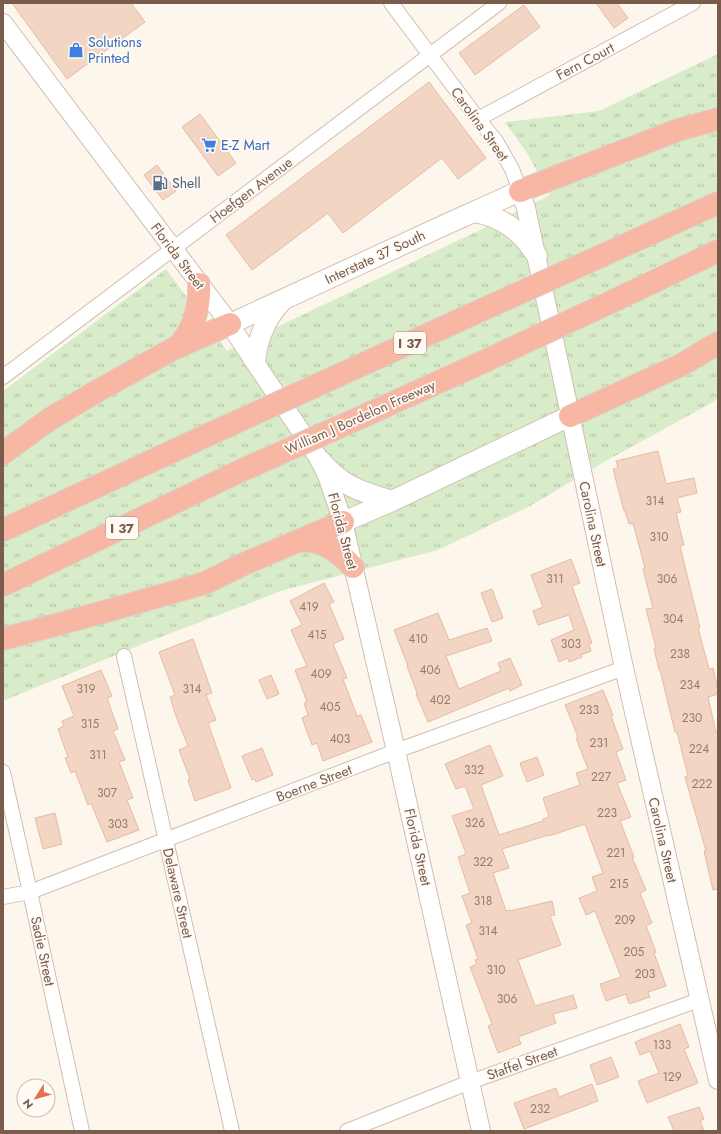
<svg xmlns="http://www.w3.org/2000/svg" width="721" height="1134" font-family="Jost,sans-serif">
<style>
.grass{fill:url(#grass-tufts)}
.building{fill:#f3d5c3;stroke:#e6bba3}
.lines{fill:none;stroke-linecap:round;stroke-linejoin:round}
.minor-casing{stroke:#d1beb0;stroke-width:16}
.tertiary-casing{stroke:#d1beb0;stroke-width:20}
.secondary-casing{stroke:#d6c0b0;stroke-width:22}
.motorway-casing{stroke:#dad1cd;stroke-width:24}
.minor{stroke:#fff;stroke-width:14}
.tertiary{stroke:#fff;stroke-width:18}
.secondary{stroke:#fff;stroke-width:20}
.motorway{stroke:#f7b7a3;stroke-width:22}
.motorway-bridge-casing{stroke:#dad1cd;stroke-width:24;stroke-linecap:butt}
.motorway-bridge{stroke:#f7b7a3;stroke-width:22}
.labels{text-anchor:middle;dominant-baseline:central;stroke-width:3.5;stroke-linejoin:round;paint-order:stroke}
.number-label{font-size:12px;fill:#987a6a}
.shield{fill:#fffaf3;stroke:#a28b7f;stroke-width:1}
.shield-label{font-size:13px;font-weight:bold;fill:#7a5c4d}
.shop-label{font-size:14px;fill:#366cbe;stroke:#fffaf3;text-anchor:start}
.street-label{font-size:14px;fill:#7a5c4d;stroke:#fffaf3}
.service-label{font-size:14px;fill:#4e5e75;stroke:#fffaf3;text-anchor:start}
</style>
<defs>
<pattern id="grass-tufts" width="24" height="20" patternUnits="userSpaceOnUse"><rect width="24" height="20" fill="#d8ecc9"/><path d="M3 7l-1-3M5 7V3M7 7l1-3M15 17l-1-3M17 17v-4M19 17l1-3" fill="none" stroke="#b4c2a5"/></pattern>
</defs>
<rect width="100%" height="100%" fill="#fdf6ec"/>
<path class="grass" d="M718,54V398L713,402L604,462L530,506L438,550L284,590L145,643L3,701V391L166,269L227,351L482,229L550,195L527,153L505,122L599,111Z"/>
<path class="building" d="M12,3H131L145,22L67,79Z
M596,3H617L628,18L614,28Z
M524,5L540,27L475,75L459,53Z
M429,82L486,158L458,179L442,158L343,233L328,213L252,270L226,235Z
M200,114L236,163L218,176L182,127Z
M157,165L176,191L163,200L144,175Z
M658,451L666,484L694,478L697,493L677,498L681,512L676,513L684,545L680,546L700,628H698L709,669L713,668L718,690V694L708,697L716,732L718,731V889L713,890L704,851H706L685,777L688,776L677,732H675L660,670H659L654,649L656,648L646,609L653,608L643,569L645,568L633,523L629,524L625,511H624L613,469L618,468L616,461Z
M571,559L580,583L572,586L592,643L589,645L591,651L581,655L582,657L569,662L568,658L559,662L551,640L574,630L569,615L538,625L533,611L543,607L531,575Z
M324,583L334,602L329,604L344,639L333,644L347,678L343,679L357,716L361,715L372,742L323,761L317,743L312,745L302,718L308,715L304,703L307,702L295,670L307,666L291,630L302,625L290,601Z
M492,589L503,618L492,622L481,593Z
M438,613L449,640L487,628L492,641L446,656L459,689L501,671L498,663L510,658L522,685L510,691L509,688L428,722L416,694L417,693L407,666H408L394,630Z
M193,639L212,693L206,695L216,720L208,723L231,788L195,801L188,780L190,779L179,750L188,746L176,716L170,697L175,695L159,652Z
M101,670L112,696L107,698L118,729L113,731L125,760L119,762L133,798L127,800L139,830L107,842L91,803L88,805L75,771L71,773L65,758L68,757L58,729L64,726L62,721L74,716L62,686Z
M271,675L279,694L267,699L259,680Z
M603,690L613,715L611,716L623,749L616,752L626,780L617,783L631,817L620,821L634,857H632L646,890L640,893L652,923L646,926L656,952L654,953L666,986L648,992L650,997L629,1004L626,994L606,1001L600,984L621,977L595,911L586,915L579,898L597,891L592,877L603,873L585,824L549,836V835L502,849L509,868L493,873L506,911L510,910V911L552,901L555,915L550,916L561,945L518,960L535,1006L573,995L577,1008L553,1014L556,1023L518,1037L521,1044L498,1053L488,1026L492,1024L470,967L477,964L475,960L478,959L466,925L472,923L462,896L470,893L458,857L466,854L452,816L474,809L465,786L456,789L445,764L490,745L503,776L481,785L499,835L543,821V819L549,817L543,798L580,785L576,773L588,769L576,738L578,737L565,705Z
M262,748L273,775L256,782L255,779L252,780L242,756Z
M537,757L544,775L527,782L520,763Z
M55,813L62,844L43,849L35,818Z
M680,1024L689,1047L684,1049L698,1083L647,1103L638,1081L659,1073L650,1051L640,1055L635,1042Z
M611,1057L619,1077L597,1085L590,1065Z
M592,1084L598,1101L524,1129L514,1103L556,1088L559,1097Z
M699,1107L704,1119L700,1121L704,1131H674L668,1117Z"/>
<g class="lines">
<g class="minor-casing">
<path id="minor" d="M391,3L478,119L496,141L512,169L520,191
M478,119L693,3
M3,377L499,3
M124,656L232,1131
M3,772L30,892L82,1131
M3,897L30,892L396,751L624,668
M347,1131L470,1082L699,1000"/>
</g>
<g class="tertiary-casing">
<path id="tertiary" d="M3,23L224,316L320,460L328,478L343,522L396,751L481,1131
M520,191L526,208L624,668L718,1080"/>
</g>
<g class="secondary-casing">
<path id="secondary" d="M475,212C504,218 521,231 537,256
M230,324L449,223L520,191
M255,361C258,338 265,319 282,301
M320,460C343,487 359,491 392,501
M343,522L392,501L570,416"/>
</g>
<g class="motorway-casing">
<path id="motorway" d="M520,191L678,130L718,119
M601,256L718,203
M613,301L718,251
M179,346C194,328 200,307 199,284
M346,372L475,313
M366,415L485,361
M570,416L681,365L718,343
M3,453L50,419L99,390L173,349L230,324
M3,530L212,433
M299,541C321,538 339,552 353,567
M3,585L240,471
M3,639L107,611L205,583L246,563L343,522"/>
</g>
<use href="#minor" class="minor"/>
<use href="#tertiary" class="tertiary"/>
<use href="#secondary" class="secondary"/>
<use href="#motorway" class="motorway"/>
<g class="motorway-bridge-casing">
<path id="motorway-bridge" d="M475,313L601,256
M485,361L613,301
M212,433L346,372
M240,471L366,415"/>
</g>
<use href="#motorway-bridge" class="motorway-bridge"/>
</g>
<defs>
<g id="shop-bare" transform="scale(1.2)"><path d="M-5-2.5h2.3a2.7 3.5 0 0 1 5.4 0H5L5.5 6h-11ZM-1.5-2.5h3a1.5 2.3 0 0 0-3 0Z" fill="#3f7fe0" stroke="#fffaf3" stroke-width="2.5" paint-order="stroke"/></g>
<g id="supermarket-bare" transform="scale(1.2)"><path d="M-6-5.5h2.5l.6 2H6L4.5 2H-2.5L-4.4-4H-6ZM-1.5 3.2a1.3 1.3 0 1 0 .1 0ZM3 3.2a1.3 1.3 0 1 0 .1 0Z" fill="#3f7fe0" stroke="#fffaf3" stroke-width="2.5" paint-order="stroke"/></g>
<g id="fuel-bare" transform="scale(1.2)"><path d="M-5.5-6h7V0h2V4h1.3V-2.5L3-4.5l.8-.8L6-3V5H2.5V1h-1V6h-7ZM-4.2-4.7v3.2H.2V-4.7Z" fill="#5c6f8a" stroke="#fffaf3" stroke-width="2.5" paint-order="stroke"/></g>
</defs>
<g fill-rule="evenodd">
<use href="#shop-bare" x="76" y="50"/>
<use href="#supermarket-bare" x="209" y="145"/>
<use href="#fuel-bare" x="160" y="183"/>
</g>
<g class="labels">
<g class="number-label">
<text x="655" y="501">314</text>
<text x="659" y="537">310</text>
<text x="555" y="579">311</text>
<text x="667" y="579">306</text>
<text x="309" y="607">419</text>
<text x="673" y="619">304</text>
<text x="317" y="635">415</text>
<text x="418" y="639">410</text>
<text x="571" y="644">303</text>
<text x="680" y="654">238</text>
<text x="430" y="670">406</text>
<text x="321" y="674">409</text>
<text x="690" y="685">234</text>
<text x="86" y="689">319</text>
<text x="192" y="689">314</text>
<text x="440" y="700">402</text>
<text x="330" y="707">405</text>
<text x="589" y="710">233</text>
<text x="692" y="718">230</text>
<text x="90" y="724">315</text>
<text x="340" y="739">403</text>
<text x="599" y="743">231</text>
<text x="699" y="749">224</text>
<text x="98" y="755">311</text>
<text x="474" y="770">332</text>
<text x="601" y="777">227</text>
<text x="702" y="784">222</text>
<text x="107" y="793">307</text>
<text x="607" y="813">223</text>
<text x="475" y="823">326</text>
<text x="118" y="824">303</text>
<text x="616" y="853">221</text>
<text x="483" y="862">322</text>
<text x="619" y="884">215</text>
<text x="483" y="901">318</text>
<text x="625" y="920">209</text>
<text x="488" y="931">314</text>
<text x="634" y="952">205</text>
<text x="496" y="970">310</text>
<text x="645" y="974">203</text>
<text x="507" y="999">306</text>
<text x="662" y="1045">133</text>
<text x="672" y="1077">129</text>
<text x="540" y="1109">232</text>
</g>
<g class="shield">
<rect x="394" y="332" width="32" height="22" rx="3"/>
<rect x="106" y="517" width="32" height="22" rx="3"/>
</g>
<g class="shield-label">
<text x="410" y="343">I 37</text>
<text x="122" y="528">I 37</text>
</g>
<g class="shop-label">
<text x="88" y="42">Solutions<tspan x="88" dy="16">Printed</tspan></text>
<text x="221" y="145">E-Z Mart</text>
</g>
<g class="street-label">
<text transform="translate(585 61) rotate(-28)">Fern Court</text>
<text transform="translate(480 124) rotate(54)">Carolina Street</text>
<text transform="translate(251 190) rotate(-37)">Hoefgen Avenue</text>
<text transform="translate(178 256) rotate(53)">Florida Street</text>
<text transform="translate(375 257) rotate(-25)">Interstate 37 South</text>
<text transform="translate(360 417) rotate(-24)">William J Bordelon Freeway</text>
<text transform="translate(593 524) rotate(78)">Carolina Street</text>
<text transform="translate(343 531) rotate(75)">Florida Street</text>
<text transform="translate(314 783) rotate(-21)">Boerne Street</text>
<text transform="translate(663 840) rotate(77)">Carolina Street</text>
<text transform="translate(418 847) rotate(77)">Florida Street</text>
<text transform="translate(178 893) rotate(77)">Delaware Street</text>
<text transform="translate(43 951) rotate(78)">Sadie Street</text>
<text transform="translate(522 1063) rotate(-20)">Staffel Street</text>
</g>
<g class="service-label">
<text x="172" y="183">Shell</text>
</g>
</g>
<rect width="721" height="1134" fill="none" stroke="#7a5c4d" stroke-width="8"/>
<g transform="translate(36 1098) rotate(233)"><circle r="19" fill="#fffaf3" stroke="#cabbb1"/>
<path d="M0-3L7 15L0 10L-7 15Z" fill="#e76f51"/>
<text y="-6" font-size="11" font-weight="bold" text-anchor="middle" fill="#7a5c4d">N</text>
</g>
</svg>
